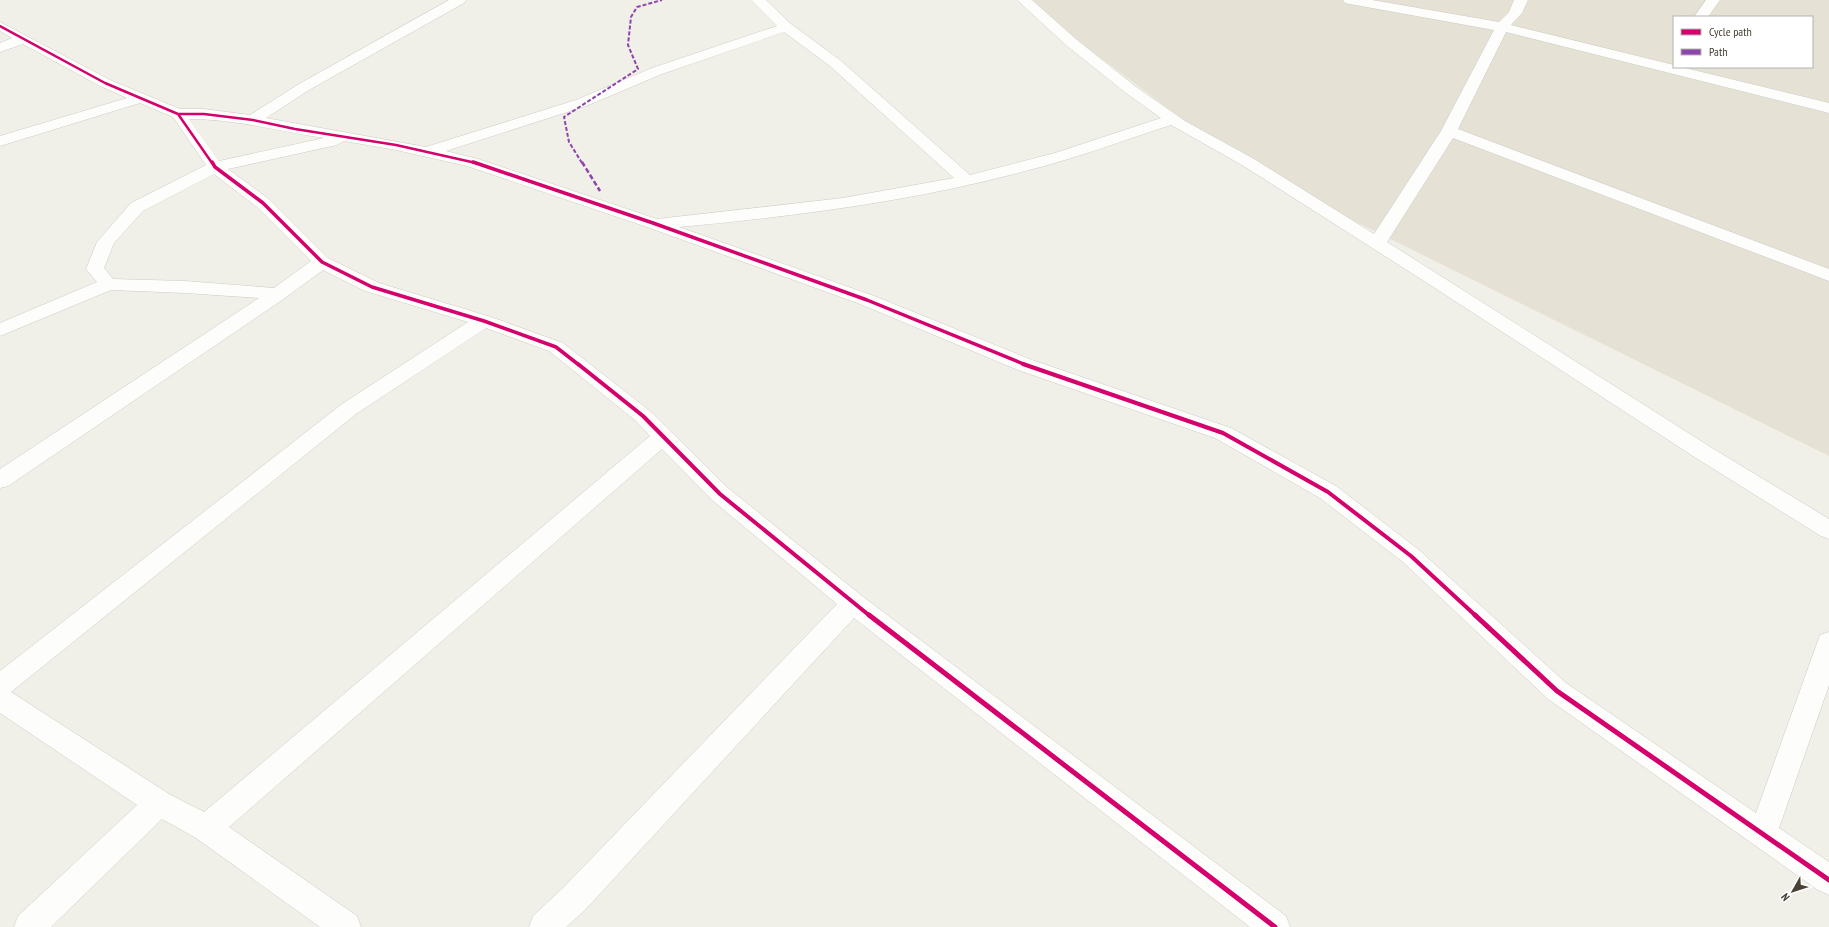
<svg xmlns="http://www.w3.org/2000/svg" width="1829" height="927" font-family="'PT Sans Narrow',sans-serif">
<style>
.residential{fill:#e5e1d5;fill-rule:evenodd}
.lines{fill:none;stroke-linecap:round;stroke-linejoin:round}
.minor-casing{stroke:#cdcbc4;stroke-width:1}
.minor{fill:#fdfdfc;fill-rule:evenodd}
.quiet-far1{stroke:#8e44ad;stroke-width:2;stroke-dasharray:4 2;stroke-linecap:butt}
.quiet{stroke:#8e44ad;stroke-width:2.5;stroke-dasharray:5 2.5;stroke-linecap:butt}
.cycleway-far3-casing{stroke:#fff;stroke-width:4}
.cycleway-far2-casing{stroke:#fff;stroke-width:5.5}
.cycleway-far1-casing{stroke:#fff;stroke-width:6}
.cycleway-casing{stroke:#fff;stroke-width:8}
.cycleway-far3{stroke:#d6006c;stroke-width:2.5}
.cycleway-far2{stroke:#d6006c;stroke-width:3.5}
.cycleway-far1{stroke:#d6006c;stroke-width:4}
.cycleway{stroke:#d6006c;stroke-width:5}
</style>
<rect width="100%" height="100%" fill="#f0efe8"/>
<path class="residential" d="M1024,0H1829V456L1247,168ZM1674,17H1812V67H1674Z"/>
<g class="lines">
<g class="minor-casing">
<path id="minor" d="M449,0H466L464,3L309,90L266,118L426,147L576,100L652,68L777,26L751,0H766L791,24L840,60L970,175L1055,153L1161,118L1126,93L1067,46L1017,0H1032L1077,40L1136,87L1185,121L1254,159L1374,234L1441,131L1494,30L1350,4L1345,3L1343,0H1372L1499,22L1509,12L1514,0H1528L1522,13L1511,25L1674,65V67H1681L1829,103V113L1506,32L1458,129L1829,269V281L1453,138L1387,242L1712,448L1829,519V539L1821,536L1696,458L1435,288L1242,165L1171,125C1124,140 1077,158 1029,170C915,201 797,216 679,227L874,296L1032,360L1231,428L1336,486L1419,550L1566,683L1756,813L1820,635L1829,632V685L1779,828L1829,862V895L1818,890L1548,699L1403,562L1320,498L1215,438L1018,370L860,304L647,227L467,166L396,150L344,141L337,145L228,169L269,199L328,258L379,283L491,317L563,343L650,411L728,488L862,596L1286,916L1290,927H1250L854,618L585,910L566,927H529L533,916L563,888L837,604L712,500L662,449L229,827L357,916L361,927H320L196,838L162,819L51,927H14L18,916L137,805L0,713V671L342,404L468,322L365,291L323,270L285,298L8,486L0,488V469L259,298L185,293L111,290L0,336V323L97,282L86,269L97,242L131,203L206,165L173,117L140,103L0,146V136L127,98L100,86L23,44L0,52V43L12,38L0,31V22L110,80L180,109H204L250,115L299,84ZM784,32L830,66L954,178L843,198L657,219L478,159L446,151L586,106L662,74ZM189,119C235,119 279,131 324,138L219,161ZM214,174L257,207L311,261L274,288L185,281L113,279L104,268L114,243L143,211ZM486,328L549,351L636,421L650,436L204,812L169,794L11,692L356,414Z
M1706,0H1720L1708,17H1694Z"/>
</g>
<use href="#minor" class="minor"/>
<path class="quiet-far1" d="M582,163L569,142L564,117L638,69L628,45L631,17L637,7L662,0"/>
<path class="quiet" d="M582,162L600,191"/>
<g class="cycleway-far3-casing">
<path id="cycleway-far3" d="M0,26L105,83L178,114L212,163
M178,114H204L253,120L295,129L396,145L476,163"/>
</g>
<g class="cycleway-far2-casing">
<path id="cycleway-far2" d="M212,162L215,167L263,203L322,262L372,287L484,321L556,347L579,365
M473,162L653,223L867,300L1026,365"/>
</g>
<g class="cycleway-far1-casing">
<path id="cycleway-far1" d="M578,364L643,416L720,494L870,616
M1023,364L1223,433L1328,492L1411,556L1476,616"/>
</g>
<g class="cycleway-casing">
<path id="cycleway" d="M869,615L1275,927
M1475,615L1557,691L1829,880"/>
</g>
<use href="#cycleway-far3" class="cycleway-far3"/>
<use href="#cycleway-far2" class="cycleway-far2"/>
<use href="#cycleway-far1" class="cycleway-far1"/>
<use href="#cycleway" class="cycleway"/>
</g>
<rect x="1673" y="16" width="140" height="52" fill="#ffffff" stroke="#b5b3ae"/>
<rect x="1681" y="29" width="20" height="6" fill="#d6006c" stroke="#b5b3ae"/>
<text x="1709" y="36" font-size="12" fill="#474034">Cycle path</text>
<rect x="1681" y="49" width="20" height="6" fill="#8e44ad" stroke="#b5b3ae"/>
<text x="1709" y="56" font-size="12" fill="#474034">Path</text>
<g transform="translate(1793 891) rotate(231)" stroke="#ffffff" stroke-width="3" paint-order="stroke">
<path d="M0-3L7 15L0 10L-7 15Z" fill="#474034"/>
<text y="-6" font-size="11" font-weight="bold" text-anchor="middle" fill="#474034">N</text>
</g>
</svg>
